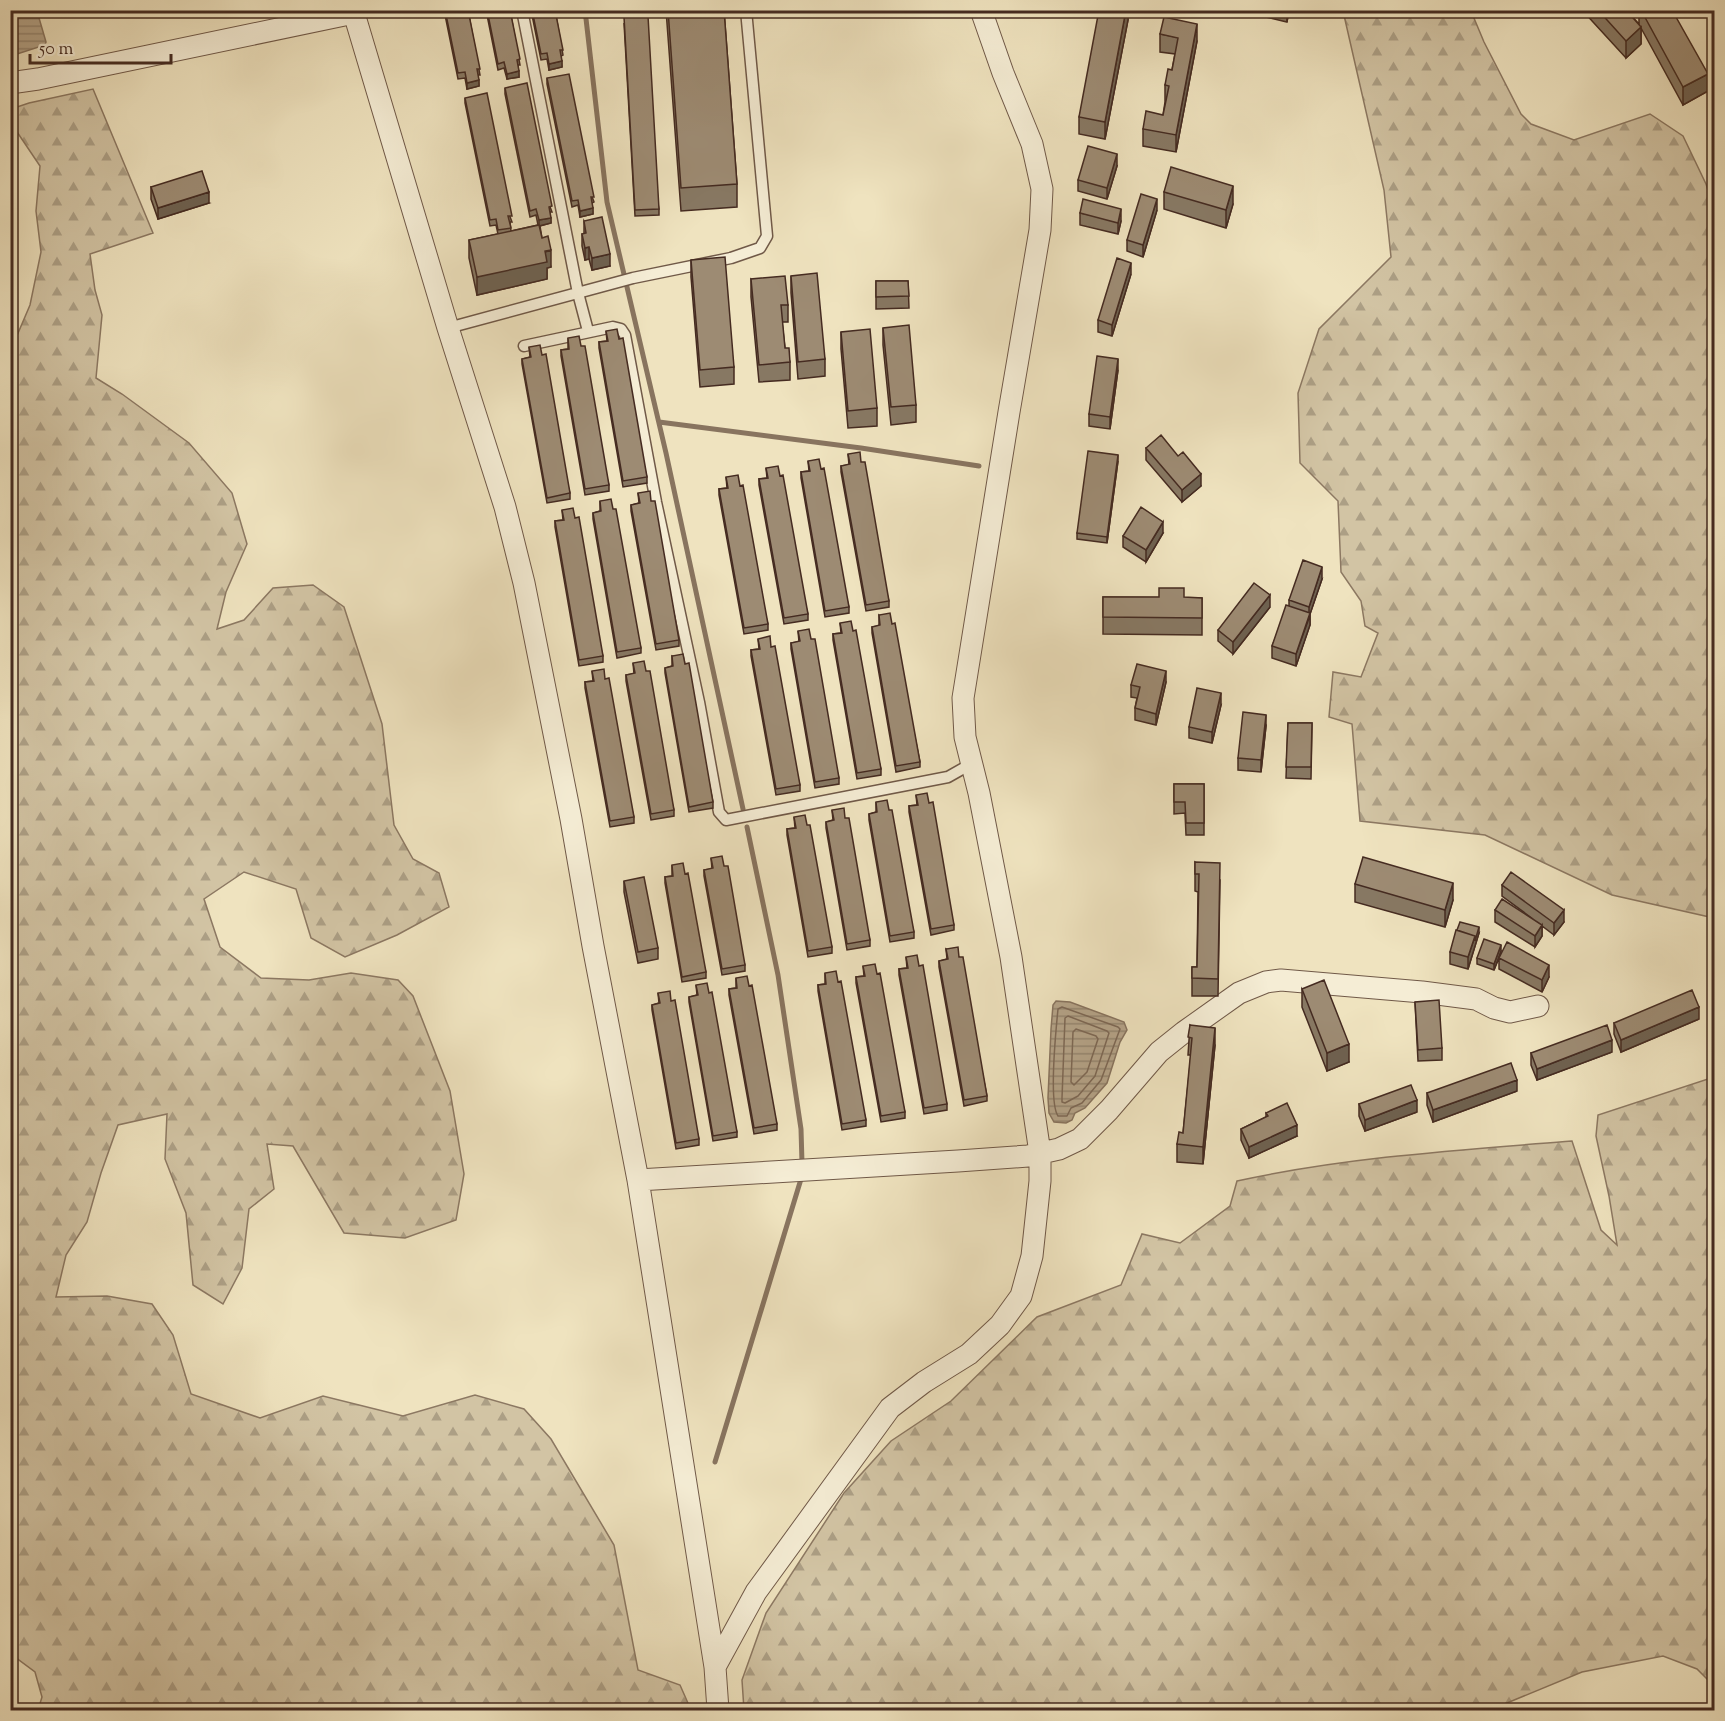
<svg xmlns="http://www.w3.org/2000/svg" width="1725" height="1721" font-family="'Sorts Mill Goudy',serif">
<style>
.forest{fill:url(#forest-firs);stroke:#8c7862;stroke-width:1.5}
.water{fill:url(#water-rules);stroke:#88745f;stroke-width:1.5}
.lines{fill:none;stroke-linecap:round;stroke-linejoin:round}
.shore{stroke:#7d6855;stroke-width:1.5}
.stream{stroke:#88745f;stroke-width:5}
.service-casing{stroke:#705948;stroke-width:13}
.minor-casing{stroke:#705948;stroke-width:23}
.service{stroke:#f5edd5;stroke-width:10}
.minor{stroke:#f5edd5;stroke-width:21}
.wall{fill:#877863;stroke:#452b21;stroke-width:1.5}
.shaded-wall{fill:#6e6150;stroke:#452b21;stroke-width:1.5}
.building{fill:#9d8b73;stroke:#452b21;stroke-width:1.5}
</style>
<defs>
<pattern id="forest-firs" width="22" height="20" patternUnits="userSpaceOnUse" patternTransform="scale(1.5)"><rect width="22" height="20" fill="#d2c4a4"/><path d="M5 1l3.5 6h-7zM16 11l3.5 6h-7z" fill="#ac9f85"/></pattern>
<pattern id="water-rules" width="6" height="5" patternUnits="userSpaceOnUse" patternTransform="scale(1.5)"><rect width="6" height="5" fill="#b5a489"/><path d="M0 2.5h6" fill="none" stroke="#958670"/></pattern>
</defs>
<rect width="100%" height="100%" fill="#efe3bf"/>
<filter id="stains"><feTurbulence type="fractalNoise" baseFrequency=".00333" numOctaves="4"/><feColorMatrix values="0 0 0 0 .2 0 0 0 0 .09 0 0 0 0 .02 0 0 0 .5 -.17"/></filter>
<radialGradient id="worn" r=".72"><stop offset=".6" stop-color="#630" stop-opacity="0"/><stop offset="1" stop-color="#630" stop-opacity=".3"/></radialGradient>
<path class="forest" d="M1343,11H1471L1484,42L1521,114L1531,124L1574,140L1650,114L1683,136L1706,184L1714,208V918L1612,895L1485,835L1360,821L1352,724L1329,717L1333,672L1361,677L1378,633L1365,626L1361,601L1341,572L1338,501L1300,463L1298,393L1319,329L1391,257L1384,190Z
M93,89L153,233L90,254L95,290L102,315L96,378L122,394L189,443L232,493L247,544L226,592L217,629L244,620L273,588L313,585L344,607L382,724L394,825L413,859L439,873L449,907L397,935L345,957L311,938L296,889L244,872L204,899L220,947L261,978L309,980L351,973L398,980L413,996L450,1091L464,1174L456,1220L405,1238L344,1233L293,1146L267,1144L274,1189L249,1209L242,1268L223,1304L193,1285L186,1213L165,1159L167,1114L118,1125L101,1173L87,1222L66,1255L56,1297L107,1296L152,1304L173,1335L191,1394L260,1418L323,1396L403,1416L475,1395L524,1409L551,1439L614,1545L638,1670L680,1685L691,1710H38L42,1697L35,1672L11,1654L10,352L30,305L41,252L36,211L40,166L11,123V109L29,103Z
M1714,1077V1686L1697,1669L1663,1656L1582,1672L1490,1710H744L742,1680L766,1613L844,1493L891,1441L951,1401L1037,1317L1121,1285L1142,1234L1180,1243L1230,1206L1237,1181C1347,1157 1460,1150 1572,1141L1601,1230L1617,1245L1609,1196L1596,1136L1598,1115Z"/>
<path class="water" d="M10,11H37L46,42L45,45L11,56Z
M1056,1001L1070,1002L1124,1022L1127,1030L1120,1042L1107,1083L1085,1108L1075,1113L1072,1120L1066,1123L1054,1122L1049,1113L1048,1098L1051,1029L1053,1005Z"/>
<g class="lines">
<path class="shore" d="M1062,1007L1118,1027L1120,1029L1101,1080L1082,1103L1071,1108L1067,1116H1058C1049,1103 1056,1029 1058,1009Z
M1068,1016L1107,1031L1109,1033L1095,1076L1078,1096L1065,1103L1062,1102V1098L1065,1018Z
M1076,1029L1096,1036L1098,1039L1087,1072L1074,1085L1071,1082L1073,1032Z"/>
<path class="stream" d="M585,10L607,202L666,453L743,809
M659,422L861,448L979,466
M747,827L778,975L801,1129L802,1163
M715,1462L801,1179"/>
<g class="service-casing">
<path id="service" d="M522,10L578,293L588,331
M448,328L633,278L731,258L760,248L767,236L746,10
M524,346L613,327L621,329L625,335L656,502L699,702L719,812L726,820L948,777L971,764"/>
</g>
<g class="minor-casing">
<path id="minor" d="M353,10L448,328L505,507L524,583L571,819L593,946L638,1180L715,1667L718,1710
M10,83L38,79L354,13
M638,1180L958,1161L1028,1156L1059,1149L1080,1139L1109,1110L1159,1052L1184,1032L1239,993L1266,982L1281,980L1422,992L1476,999L1494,1008L1510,1012L1538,1006
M715,1667L756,1592L890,1408L924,1382L969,1354L1000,1325L1021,1296L1032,1256L1040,1181V1153L1011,957L979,793L965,737L963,698L1009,412L1040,230L1042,189L1032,144L1003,73L981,10"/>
</g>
<use href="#service" class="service"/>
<use href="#minor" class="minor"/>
</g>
<path class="wall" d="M444,10H468L480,75H478L479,86L467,89L465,78L458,79Z
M486,10H510L520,65H518L519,77L507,79L504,68L498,70Z
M531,10H555L563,55L561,56L562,67L549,70L547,59L541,60Z
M666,10H724L737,184V207L681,211Z
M1128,10V20L1105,139L1079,134V117Z
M1257,10H1289L1287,22L1257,15Z
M1582,10H1626L1639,24V10H1672L1708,91L1683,105L1641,28V44L1626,58Z
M624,23L659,209V215L635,216Z
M1160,34L1197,41L1176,152L1143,146V129L1163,115L1165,102V85L1172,70L1175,54L1160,52Z
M547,78L594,202L592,203L593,214L580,217L578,205L572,207L547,84Z
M505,88L552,212H550L551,223L540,226L542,238L551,267L547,268V279L477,295L469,258V240L498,234L496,225L490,226L465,103V98L512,222H510L511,231L538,225L536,215L530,217L505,94Z
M1117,166L1107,199L1078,191V180Z
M151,187L209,203L158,219L151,199Z
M1164,192L1233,204L1226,228L1164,209Z
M1157,210L1143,257L1127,251V240Z
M1080,213L1121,221L1118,234L1080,225Z
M584,221L610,266L592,270L589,259L585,260L582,246V234H584Z
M691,260L734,367V384L700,387L691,277Z
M1131,274L1112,336L1098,332V320Z
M791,276L825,359V376L798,379L791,293Z
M751,279L788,305V322H782L785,348L790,362V380L759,382L751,297Z
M876,281H908L909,308L876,309Z
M883,328L916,405V422L891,425L883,345Z
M606,331L647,477V483L623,487L599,348V342L607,341Z
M841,332L877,408V426L848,428L841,349Z
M568,338L609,485V491L585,495L561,356V350L568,349Z
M529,347L570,493V499L547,503L522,364V359L530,357Z
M1118,370L1110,429L1089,426V414Z
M1146,448L1178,456L1201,486L1182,502L1146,460Z
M848,454L889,601V607L866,611L841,472V466L849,465Z
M808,461L849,607V613L825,617L801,478V472L809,471Z
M1118,461L1107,543L1077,539V533Z
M766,468L808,614V620L784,624L759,485V479L767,478Z
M726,477L768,624V630L744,634L719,495V489L727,488Z
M638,493L679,640V646L656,650L631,511V505L639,503Z
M600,501L641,648V653L617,658L593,519V513L600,511Z
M562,510L603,656V662L579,666L555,527V521L563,520Z
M1163,533L1146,562L1123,547V536Z
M1322,579L1310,614V625L1296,666L1272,658V646L1289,606V600Z
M1103,597L1202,598V635L1103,634Z
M1270,607L1233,654L1218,641V630Z
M879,615L892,624L920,762V767L896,772L872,633V627L879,626Z
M840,623L881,769V775L857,779L833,640V634L841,633Z
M798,631L839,778V784L815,788L791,649V643L799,642Z
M758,639L800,785V791L776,795L751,656V650L759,649Z
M672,656L685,664L713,802V808L689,812L665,673V668L672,666Z
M633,663L674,810V816L651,820L626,681V675L634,674Z
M592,671L634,817V823L610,827L585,688V682L593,681Z
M1166,682L1156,725L1135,720V708L1137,698L1131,697V685Z
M1221,705L1212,743L1189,738V727Z
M1288,723H1312L1311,779L1286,778Z
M1266,726L1261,772L1238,770V758Z
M1174,784H1204V835H1186L1185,813L1174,814Z
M916,795L954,925V930L931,935L909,812V806L917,805Z
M876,802L914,932V938L890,942L869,820V814L876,812Z
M832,810L870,940V946L847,950L826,828V822L833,820Z
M794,817L832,947V953L808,957L787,835V829L795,828Z
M711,858L745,965V971L722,975L704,876V870L712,869Z
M1195,862L1220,880L1218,996H1192V967H1197L1198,892L1195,891Z
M672,865L706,972V978L682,982L665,883V877L672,876Z
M624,881L658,948V959L638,963L624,892Z
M1355,884L1453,900L1445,927L1355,902Z
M1502,885L1564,922L1554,935L1542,926V936L1535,947L1495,922V910L1533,919L1502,896Z
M1479,933L1468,969L1450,964V952Z
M946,949L959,957L987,1096V1101L964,1106L939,967V961L947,959Z
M1501,951L1499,958L1549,977L1542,992L1499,969V958L1494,970L1477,964V958Z
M906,957L947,1104V1110L924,1114L899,975V969L907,968Z
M863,966L905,1112V1118L881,1122L856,983V977L864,976Z
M825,973L866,1120V1126L842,1130L818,991V985L825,984Z
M736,978L777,1124V1130L754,1134L729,995V989L736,988Z
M696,985L737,1132V1137L713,1141L689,1002V997L697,995Z
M1302,989L1349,1062L1327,1071L1302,1007Z
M658,993L699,1139V1145L676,1149L652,1010V1005L659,1003Z
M1415,1002L1442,1048V1060L1418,1061Z
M1699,1019L1621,1052L1614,1034V1023Z
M1190,1025L1215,1045L1203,1164L1177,1162V1144L1183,1133L1191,1055H1188Z
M1612,1052L1537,1080L1531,1065V1053Z
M1517,1091L1433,1122L1427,1105V1093Z
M1359,1104L1417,1112L1365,1131L1359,1116Z
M1266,1113L1297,1136L1249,1158L1241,1140V1129L1266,1117Z"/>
<path class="shaded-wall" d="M1126,10H1128V20L1105,139V122Z
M1287,10H1289L1287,22Z
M1197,24V41L1176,152V135Z
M1641,27V44L1626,58V41Z
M562,61V67L549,70V64Z
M519,71V77L507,79V74Z
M1708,74V91L1683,105V87Z
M479,80V86L467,89V83Z
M1117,154V166L1107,199V188Z
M1233,186V204L1226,228V210Z
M209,192V203L158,219V208Z
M1157,199V210L1143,257V245Z
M593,208V214L580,217V211Z
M1121,209V221L1118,234V223Z
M551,218V223L539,226V220Z
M589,247V259L585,260V248Z
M551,250V267L547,268V279L477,295V277Z
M610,254V266L592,270V258Z
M1131,263V274L1112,336V325Z
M1118,359V370L1110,429V417Z
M1118,455V461L1107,543V537Z
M1201,474V486L1182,502V490Z
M1163,522V533L1146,562V550Z
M1322,567V579L1310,614V625L1296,666V654L1309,618V607Z
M1270,595V607L1233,654V642Z
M1166,671V682L1156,725V714Z
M1221,693V705L1212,743V732Z
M1266,715V726L1261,772V760Z
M1453,883V900L1445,927V910Z
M1564,910V922L1554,935V923Z
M1542,925V936L1535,947V936Z
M1479,927V933L1468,969V957L1475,936Z
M1501,945V951L1494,970V964Z
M1549,965V977L1542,992V980Z
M1699,1007V1019L1621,1052V1040Z
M1215,1028V1045L1203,1164V1147Z
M1612,1040V1052L1537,1080V1069Z
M1349,1044V1062L1327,1071V1053Z
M1517,1080V1091L1433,1122V1110Z
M1417,1100V1112L1365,1131V1120Z
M1297,1125V1136L1249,1158V1147Z"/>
<path class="building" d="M445,10H468L480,69H477L479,80L467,83L465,72L458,73Z
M487,10H510L520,59L517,60L519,71L507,74L504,62L498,64Z
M532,10H555L563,50H560L562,61L549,64L547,53L541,54Z
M668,10H724L737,184L681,188Z
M1099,10H1126L1105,122L1079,117Z
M1598,10H1626L1641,27L1626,41Z
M1641,10H1672L1708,74L1683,87Z
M648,16L659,209L635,210L624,17Z
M1164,17L1197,24L1176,135L1143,129L1146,111L1163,115L1169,86L1165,85L1168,69L1172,70L1178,38L1160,34Z
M569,74L594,197H591L593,208L580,211L578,200L572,201L547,78Z
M527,83L552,206L549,207L551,218L539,220L536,209L530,211L505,88Z
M487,93L512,216H508L511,228L498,230L496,219L490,220L465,98Z
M1088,146L1117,154L1107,188L1078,180Z
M1171,167L1233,186L1226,210L1164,192Z
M202,171L209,192L158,208L151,187Z
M1141,194L1157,199L1143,245L1127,240Z
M1083,199L1121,209L1118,223L1080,213Z
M602,217L610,254L592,258L589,247L585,248L582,234L586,233L584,221Z
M539,225L542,238L548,236L551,250L545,251L547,262L477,277L469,240Z
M725,257L734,367L700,370L691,260Z
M1117,258L1131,263L1112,325L1098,320Z
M817,273L825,359L798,362L791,276Z
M785,276L788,305H781L785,348H789L790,362L759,365L751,279Z
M876,281H908L909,296L876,297Z
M909,325L916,405L891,407L883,328Z
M617,329L619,339L623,338L647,477L623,481L599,342L608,341L606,331Z
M870,329L877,408L848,411L841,332Z
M579,336L581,346H585L609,485L585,489L561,350L569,349L568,338Z
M540,345L542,355L546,354L570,493L547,498L522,359L531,357L529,347Z
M1097,356L1118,359L1110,417L1089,414Z
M1161,435L1178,456L1183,452L1201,474L1182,490L1146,448Z
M1088,451L1118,455L1107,537L1077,533Z
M860,452L861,462H865L889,601L866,605L841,466L850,464L848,454Z
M819,459L821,469L824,468L849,607L825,611L801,472L810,471L808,461Z
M778,466L780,476L783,475L808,614L784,618L759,479L768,478L766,468Z
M738,475L740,486L743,485L768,624L744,628L719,489L728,488L726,477Z
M650,491L651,501H655L679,640L656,644L631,505L640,503L638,493Z
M611,499L613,509H616L641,648L617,652L593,513L601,511L600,501Z
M1141,507L1163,522L1146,550L1123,536Z
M573,508L575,518L579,517L603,656L579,660L555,521L564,520L562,510Z
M1303,560L1322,567L1309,607L1289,600Z
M1254,583L1270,595L1233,642L1218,630Z
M1159,588H1184V597L1202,598V618L1103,617V597H1159Z
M1286,605L1310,613L1296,654L1272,646Z
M890,613L892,624L895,623L920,762L896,766L872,627L880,625L879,615Z
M851,621L853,631L856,630L881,769L857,773L833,634L842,633L840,623Z
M809,629L811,639H815L839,778L815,782L791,643L800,641L798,631Z
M770,636L771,647L775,646L800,785L776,789L751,650L760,649L758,639Z
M683,654L685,664L689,663L713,802L689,807L665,668L673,666L672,656Z
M644,661L646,671H650L674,810L651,814L626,675L635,673L633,663Z
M1137,664L1166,671L1156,714L1135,708L1140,687L1131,685Z
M604,669L605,679L609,678L634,817L610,821L585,682L594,681L592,671Z
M1197,688L1221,693L1212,732L1189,727Z
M1243,712L1266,715L1261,760L1238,758Z
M1288,723H1312L1311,767H1286Z
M1174,784H1204V823H1186L1185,802H1174Z
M927,793L929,803L933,802L954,925L931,929L909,806L918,805L916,795Z
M887,800L889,810H892L914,932L890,936L869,814L877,812L876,802Z
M844,808L845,818H849L870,940L847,944L826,822L834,820L832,810Z
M805,815L807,825H810L832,947L808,951L787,829L796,828L794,817Z
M722,856L724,866H728L745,965L722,969L704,870L713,868L711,858Z
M1363,857L1453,883L1445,910L1355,884Z
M1195,862L1220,863L1218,979L1192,978V967H1197L1199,874H1195Z
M683,863L685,874L688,873L706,972L682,977L665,877L673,876L672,865Z
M1511,872L1564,910L1554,923L1502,885Z
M644,877L658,948L638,952L624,881Z
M1502,899L1542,925L1535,936L1495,910Z
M1460,922L1479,927L1475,941V936L1457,930Z
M1456,930L1475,936L1468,957L1450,952Z
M1484,939L1501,945L1494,964L1477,958Z
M1507,942L1549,965L1542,980L1499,958Z
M958,947L959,957H963L987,1096L964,1100L939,961L948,959L946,949Z
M917,955L919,966L923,965L947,1104L924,1108L899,969L908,968L906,957Z
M875,964L877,974L880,973L905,1112L881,1116L856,977L865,976L863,966Z
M836,971L838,982L841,981L866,1120L842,1124L818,985L826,984L825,973Z
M747,976L749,986L752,985L777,1124L754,1128L729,989L737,988L736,978Z
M1324,980L1349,1044L1327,1053L1302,989Z
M707,983L709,993L712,992L737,1132L713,1136L689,997L698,995L696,985Z
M1692,990L1699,1007L1621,1040L1614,1023Z
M670,991L671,1001L675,1000L699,1139L676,1143L652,1005L660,1003L658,993Z
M1439,1000L1442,1048L1418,1050L1415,1002Z
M1190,1025L1215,1028L1203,1147L1177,1144L1179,1132L1183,1133L1192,1038L1188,1037Z
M1607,1025L1612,1040L1537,1069L1531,1053Z
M1511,1063L1517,1080L1433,1110L1427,1093Z
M1411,1085L1417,1100L1365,1120L1359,1104Z
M1287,1103L1297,1125L1249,1147L1241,1129L1268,1116L1266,1113Z"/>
<rect width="1725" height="1721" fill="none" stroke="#efe3bf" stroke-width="36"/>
<rect x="12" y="12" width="1701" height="1697" fill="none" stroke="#452b21" stroke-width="3"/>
<rect x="18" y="18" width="1689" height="1685" fill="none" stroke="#452b21" stroke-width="1.5"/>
<path d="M30 54v9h141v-9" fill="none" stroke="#452b21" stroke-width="3"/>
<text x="39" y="54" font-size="18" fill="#452b21" stroke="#f5edd5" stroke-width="4.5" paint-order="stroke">50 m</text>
<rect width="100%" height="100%" filter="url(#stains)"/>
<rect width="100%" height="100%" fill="url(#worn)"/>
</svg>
